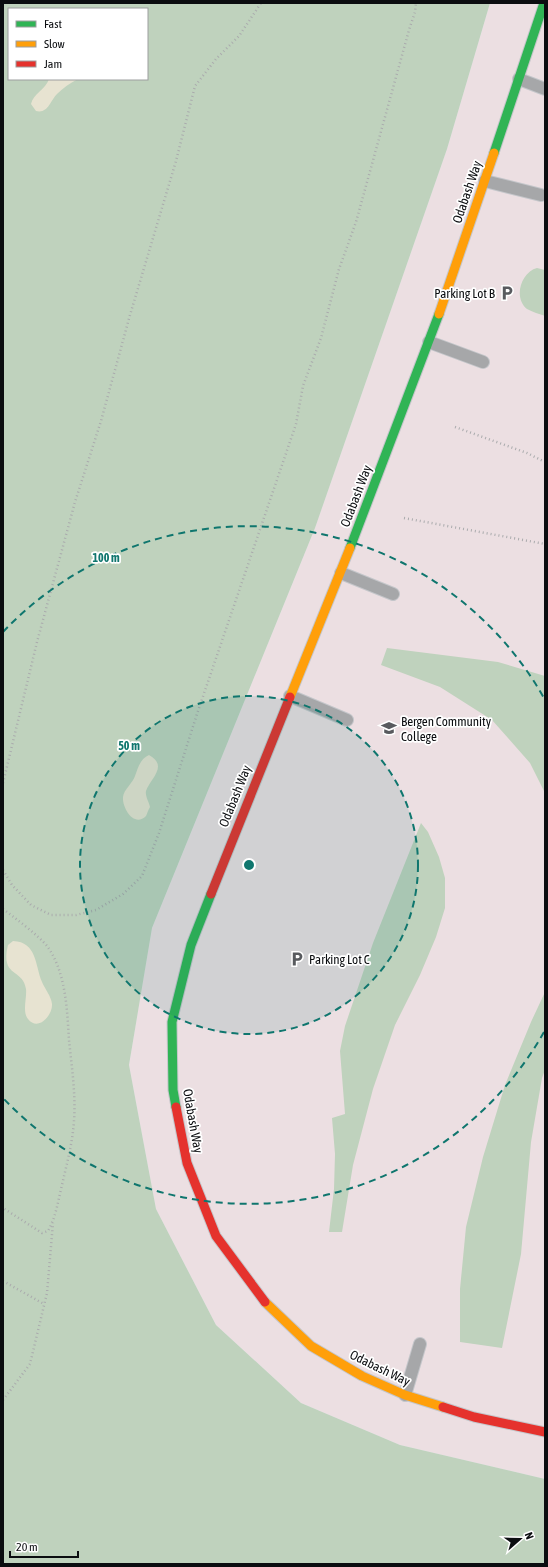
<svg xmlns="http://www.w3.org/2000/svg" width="548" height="1567" font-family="'Asap Condensed',sans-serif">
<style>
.education{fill:#ecdfe2}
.green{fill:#bfd2bd;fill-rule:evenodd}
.sand{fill:#e7e3d1}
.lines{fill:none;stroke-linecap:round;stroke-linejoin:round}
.lane-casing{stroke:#c4c6ca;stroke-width:14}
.fast-casing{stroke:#c4c6ca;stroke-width:11}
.slow-casing{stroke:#c4c6ca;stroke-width:11}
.jam-casing{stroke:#c4c6ca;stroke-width:11}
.path{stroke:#aaabad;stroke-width:2.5;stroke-dasharray:1 3;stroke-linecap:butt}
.lane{stroke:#a6a7a9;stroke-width:12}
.fast{stroke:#30b455;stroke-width:9}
.slow{stroke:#ff9f0a;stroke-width:9}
.jam{stroke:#e5322d;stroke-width:9}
.ring{fill:none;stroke:#0f766e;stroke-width:2;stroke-dasharray:7 5}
.labels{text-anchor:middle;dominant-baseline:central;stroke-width:3.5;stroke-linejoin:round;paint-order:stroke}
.street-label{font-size:13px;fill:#0b0d10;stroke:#fff}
.poi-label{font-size:13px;fill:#0b0d10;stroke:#fff;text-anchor:start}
.centre{fill:#0f766e;stroke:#fff;stroke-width:2}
.ring-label{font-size:12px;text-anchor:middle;font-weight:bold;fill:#0f766e;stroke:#fff;stroke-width:3.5;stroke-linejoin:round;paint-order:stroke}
</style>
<rect width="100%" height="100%" fill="#e6e9ee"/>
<path class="education" d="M490,3H545V1479L400,1445L301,1403L216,1325L156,1209L129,1065L152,928L315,528L447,149Z"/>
<path class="green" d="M3,3H490L447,149L315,528L152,928L129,1065L156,1209L216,1325L301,1403L400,1445L545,1479V1564H3ZM9,9H147V79H9Z
M537,268L545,270V316C540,314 532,312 527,309C513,298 521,272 537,268Z
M387,648L498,662L545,676V793L530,763L492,720L440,687L381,665Z
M421,823L428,832L439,857L445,878V908L436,937L420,975L395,1025L373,1089L353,1165L342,1232H329L334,1189L335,1154L332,1118L345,1114L340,1051L345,1026L373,943Z
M545,992V1070L542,1078L531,1142L521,1254L502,1348L460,1342V1289L466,1227L483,1157L505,1085L531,1022Z"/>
<path class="sand" d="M49,79H78C70,83 63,88 57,94C50,101 48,114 36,111L31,104C33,94 46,89 49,79Z
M149,755C169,766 150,779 146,791C145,796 149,802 150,807C148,810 147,814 146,816C134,828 122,808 123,797C124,789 133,783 135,776C138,768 140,759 149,755Z
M13,941C37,942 35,965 42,982C45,989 51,996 52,1004C53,1015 38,1032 28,1019C22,1012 27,998 26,989C23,968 0,978 8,945Z"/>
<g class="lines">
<g class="lane-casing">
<path id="lane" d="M519,79L545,89
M485,181L541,195
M429,342L483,362
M341,573L393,594
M290,696L347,720
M405,1395L420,1344"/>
</g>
<g class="fast-casing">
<path id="fast" d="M494,153L544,3
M350,548L439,314
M176,1107L173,1090L172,1022L191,945L211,894"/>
</g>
<g class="slow-casing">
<path id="slow" d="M439,314L494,153
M290,697L350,548
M265,1302L311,1346L362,1376L405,1395L443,1407"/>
</g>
<g class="jam-casing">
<path id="jam" d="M211,894L290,697
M176,1107L187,1163L216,1236L265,1302
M443,1407L474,1417L545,1432"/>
</g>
<path class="path" d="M455,427L527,453L545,462
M404,518L545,544
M3,783L37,642L75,502L101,421L130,315L176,161L195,86L216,59L239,36L261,3
M3,870L12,885L31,905L51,915H76L96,910L123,894L142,876L159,833L197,714L296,424L303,386L321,338L339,269L356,222L409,30L415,12L416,3
M3,909C15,918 38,935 47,946C66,972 67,1009 69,1040C72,1070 77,1101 73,1131C71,1149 66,1167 62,1185C58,1201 56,1217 48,1231L42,1233L3,1208
M3,1281L44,1304
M3,1400L30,1364L47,1293L53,1223"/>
<use href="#lane" class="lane"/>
<use href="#fast" class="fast"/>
<use href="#slow" class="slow"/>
<use href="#jam" class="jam"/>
</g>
<circle cx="249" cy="865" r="169" fill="#0f766e" fill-opacity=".12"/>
<g class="ring">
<circle cx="249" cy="865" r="169"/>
<path d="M544 1032A339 339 0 0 1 3 1098M3 632A339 339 0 0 1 544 698"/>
</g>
<defs>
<g id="parking-bare" transform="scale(1.2)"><path d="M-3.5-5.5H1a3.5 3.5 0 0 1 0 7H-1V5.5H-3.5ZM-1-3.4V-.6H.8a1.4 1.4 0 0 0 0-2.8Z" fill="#585a5e" stroke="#fff" stroke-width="2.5" paint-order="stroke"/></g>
<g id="university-bare" transform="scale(1.2)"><path d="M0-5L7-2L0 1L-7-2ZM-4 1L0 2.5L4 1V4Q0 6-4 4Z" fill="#585a5e" stroke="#fff" stroke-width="2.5" paint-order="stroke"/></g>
</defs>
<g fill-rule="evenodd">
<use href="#parking-bare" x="507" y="293"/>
<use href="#university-bare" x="389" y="728"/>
<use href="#parking-bare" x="297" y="959"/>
</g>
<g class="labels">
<g class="street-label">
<text transform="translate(467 192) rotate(-71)">Odabash Way</text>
<text transform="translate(356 496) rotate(-69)">Odabash Way</text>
<text transform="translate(235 796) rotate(-68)">Odabash Way</text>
<text transform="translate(193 1121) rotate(80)">Odabash Way</text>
<text transform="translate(380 1368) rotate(26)">Odabash Way</text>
</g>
<g class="poi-label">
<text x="495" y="293" text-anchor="end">Parking Lot B</text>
<text x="401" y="721">Bergen Community<tspan x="401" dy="15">College</tspan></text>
<text x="309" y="959">Parking Lot C</text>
</g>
</g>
<circle cx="249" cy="865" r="6" class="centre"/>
<g class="ring-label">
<text x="106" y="562">100 m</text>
<text x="129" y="750">50 m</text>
</g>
<rect width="548" height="1567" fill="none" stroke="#0b0d10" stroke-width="8"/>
<rect x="8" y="8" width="140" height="72" fill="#ffffff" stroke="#9d9e9f"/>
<rect x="16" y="21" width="20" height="6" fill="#30b455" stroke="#9d9e9f"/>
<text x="44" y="28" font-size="12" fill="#0b0d10">Fast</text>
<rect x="16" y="41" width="20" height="6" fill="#ff9f0a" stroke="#9d9e9f"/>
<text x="44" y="48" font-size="12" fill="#0b0d10">Slow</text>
<rect x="16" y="61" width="20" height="6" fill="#e5322d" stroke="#9d9e9f"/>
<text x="44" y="68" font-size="12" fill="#0b0d10">Jam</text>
<g transform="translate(520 1539) rotate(70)" stroke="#ffffff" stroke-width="3" paint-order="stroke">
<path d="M0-3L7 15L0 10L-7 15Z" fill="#0b0d10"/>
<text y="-6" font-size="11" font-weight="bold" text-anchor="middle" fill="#0b0d10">N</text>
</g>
<path d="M10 1551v6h68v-6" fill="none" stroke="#0b0d10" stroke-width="2"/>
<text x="16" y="1551" font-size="12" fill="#0b0d10" stroke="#ffffff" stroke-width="3" paint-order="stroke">20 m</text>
</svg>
